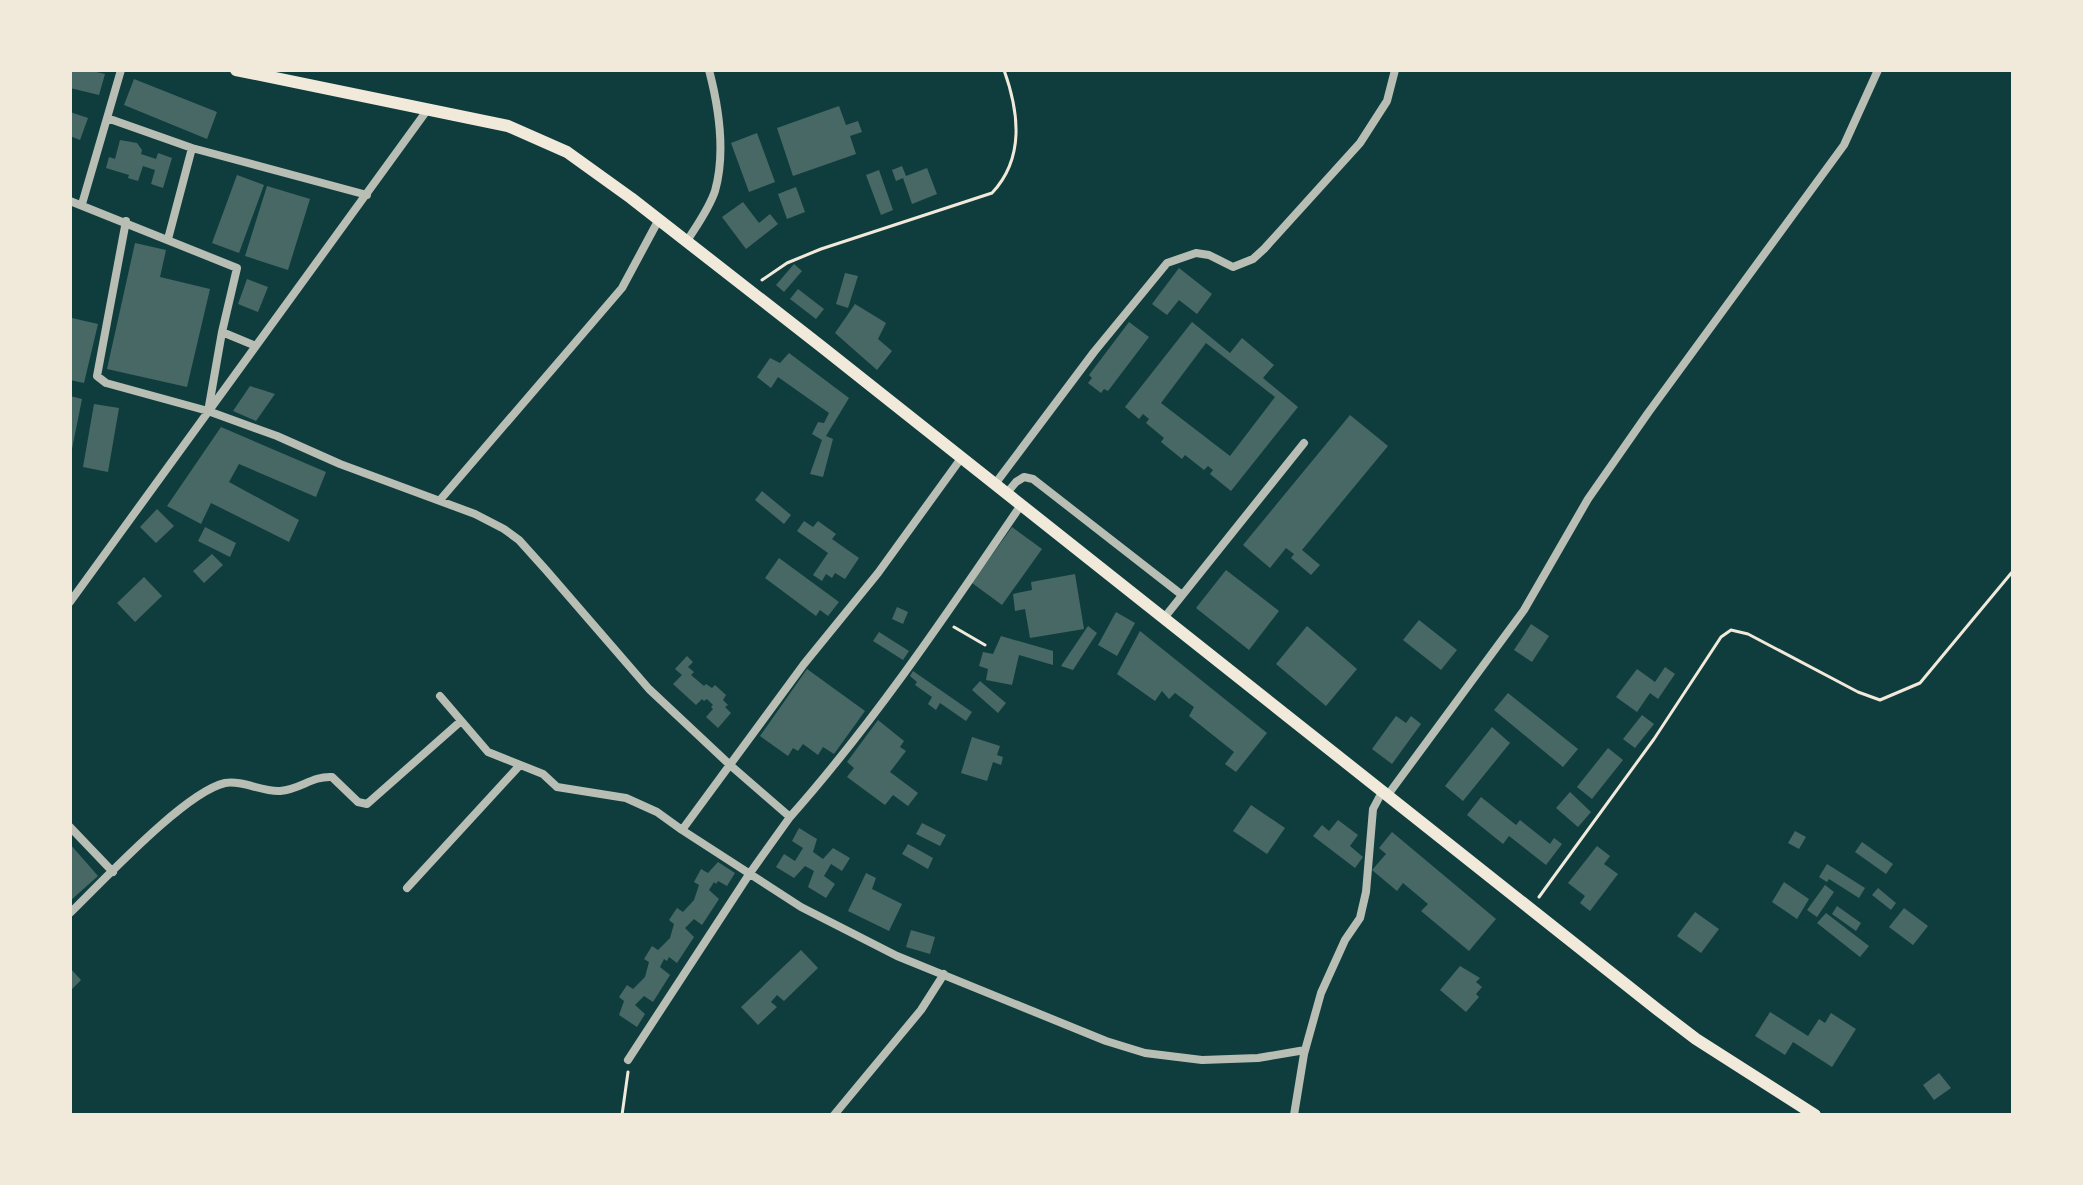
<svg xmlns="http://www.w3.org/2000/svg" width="2083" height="1185" font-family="'IBM Plex Sans',sans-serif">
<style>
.building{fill:#486865;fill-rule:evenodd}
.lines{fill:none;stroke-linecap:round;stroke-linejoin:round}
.path{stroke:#f1e9da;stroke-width:3}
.minor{stroke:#b8beb3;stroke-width:8}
.primary{stroke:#f1e9da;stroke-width:12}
</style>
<rect width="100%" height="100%" fill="#0f3d3e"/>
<path class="building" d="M70,70H88L105,74L99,95L70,88Z
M134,79L217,112L207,139L124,105Z
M839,106L846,125L858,121L862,132L850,136L856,154L793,176L777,128Z
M70,112L88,118L80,140L70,136Z
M757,133L775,182L749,192L731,143Z
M120,140L137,143L142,150L141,154L156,159L158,153L172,158L163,188L151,184L155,170L143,166L138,181L128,178L129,175L106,168L109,157L115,159Z
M902,166L906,176L927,168L937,194L912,204L903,178L896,181L892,170Z
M879,170L893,210L881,215L866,175Z
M237,175L264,185L239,253L212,243Z
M267,186L310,199L288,270L245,256Z
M796,187L805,212L787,219L778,194Z
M743,202L759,223L770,214L778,224L746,249L722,217Z
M135,243L166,250L160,277L210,289L187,387L107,369Z
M794,264L802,271L784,292L776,285Z
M1179,268L1212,294L1197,314L1179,300L1167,315L1152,304Z
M845,273L858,276L848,308L836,304Z
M247,279L268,287L258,312L238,304Z
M798,289L824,309L816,319L790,299Z
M855,304L886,323L878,339L892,351L877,370L835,333Z
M72,318L98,324L84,383L70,380V329Z
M1129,322L1149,337L1108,391L1104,389L1101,393L1088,383L1092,378L1089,375Z
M1192,322L1230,353L1242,338L1274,365L1263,378L1298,407L1231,491L1210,474L1213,470L1208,466L1204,470L1185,455L1182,459L1161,442L1164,438L1146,423L1149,419L1143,414L1139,419L1125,407ZM1206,343L1275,397L1230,456L1161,403Z
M789,353L849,398L826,436L833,439L823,477L810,474L822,440L812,434L818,422L824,423L829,413L778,377L771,388L757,377L770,358L780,363Z
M250,386L275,394L256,421L233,411Z
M70,396L82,399L71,454H70Z
M94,404L119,408L108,472L83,467Z
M1350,415L1388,446L1302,550L1320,565L1311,575L1291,558L1294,554L1286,548L1270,568L1243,545Z
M221,427L326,472L316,497L239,464L229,482L299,520L289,542L211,503L201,524L167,506Z
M762,491L791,515L784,524L755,500Z
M157,509L174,526L156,543L140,527Z
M804,521L813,527L818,521L836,534L832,539L859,558L845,579L835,573L832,578L826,574L822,581L813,575L828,553L797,531Z
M205,527L236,543L230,557L198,541Z
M1012,527L1042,549L1002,605L972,583Z
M212,554L223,565L204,583L193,571Z
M779,558L839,602L828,616L820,610L816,616L765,578Z
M1226,570L1279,611L1249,650L1196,608Z
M1075,574L1084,629L1030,638L1025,609L1015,611L1013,594L1032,590L1031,582Z
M144,577L162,596L135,622L117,603Z
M897,607L908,612L903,624L892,619Z
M1116,612L1135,623L1117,656L1098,645Z
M1419,620L1457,650L1441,670L1403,640Z
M1531,624L1549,636L1532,662L1514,650Z
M1088,626L1097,633L1073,670L1061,666Z
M1307,626L1357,669L1326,706L1276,664Z
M1140,631L1267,733L1236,772L1225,764L1234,752L1189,716L1194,707L1175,693L1169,699L1162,691L1155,701L1117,674Z
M879,632L909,651L903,660L873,641Z
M1001,636L1053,651V665L1019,655L1012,685L986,680L988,669L979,666L983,652L993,654Z
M687,656L693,662L688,667L694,672L691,675L704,686L706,684L712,688L715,685L726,695L723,700L728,705L725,707L731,713L718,728L706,717L713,709L711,707L713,705L707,699L704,701L702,699L696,705L673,684L682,675L675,669Z
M1665,667L1675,674L1658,699L1650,693L1637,712L1616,697L1637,669L1655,682Z
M807,669L865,711L834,754L823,747L818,755L803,744L798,751L793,748L788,756L760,736Z
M913,671L972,712L966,721L940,703L936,710L928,704L932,697L915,685L917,682L910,676Z
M980,681L1006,703L998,713L972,690Z
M1508,693L1578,749L1563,767L1494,710Z
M1642,715L1654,724L1635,748L1623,739Z
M1396,716L1406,723L1411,716L1421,724L1392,764L1372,749Z
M878,720L904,741L900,747L906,751L890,772L918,793L908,806L893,795L885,805L847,777L854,768L847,762Z
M1492,727L1510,743L1463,801L1445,786Z
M972,737L1000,746L997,755L1003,757L1001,765L993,762L987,781L961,773Z
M1608,748L1623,760L1592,799L1577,787Z
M1570,792L1591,812L1578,827L1556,808Z
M1481,797L1516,825L1520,820L1550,844L1554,838L1562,844L1546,865L1509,836L1503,844L1467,815Z
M1251,805L1285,828L1267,854L1233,831Z
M1338,820L1358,835L1350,846L1363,857L1355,868L1313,836L1322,825L1329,831Z
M922,823L946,835L940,846L916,834Z
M799,828L817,839L813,852L823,859L833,848L850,858L842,871L831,864L824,876L835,884L826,898L808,887L814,871L805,866L794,878L776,867L784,854L795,861L803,848L792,841Z
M1795,831L1806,837L1799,849L1788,843Z
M1392,832L1496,919L1469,951L1421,911L1428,904L1403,883L1397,891L1372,870L1386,854L1379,848Z
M1862,842L1893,864L1886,874L1855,852Z
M70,844L98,876L70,901Z
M908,844L933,858L928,869L902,854Z
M1597,846L1610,856L1604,864L1618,874L1590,911L1580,903L1585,896L1568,883Z
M718,862L735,873L727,886L718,881L716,884L714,882L709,890L719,899L702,925L694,919L685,928L694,937L677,963L669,957L667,961L664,959L660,967L670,975L653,1002L644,996L635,1005L645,1014L637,1027L619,1015L624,1001L619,997L627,985L633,989L645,977L649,962L644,959L652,946L658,950L670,938L674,924L669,920L677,908L683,912L694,900L699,885L694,882L701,869L708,873Z
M1827,864L1865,888L1859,898L1829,879L1827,882L1819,877Z
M866,873L876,878L872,889L902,904L889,931L848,911Z
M1784,882L1809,899L1797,919L1772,902Z
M1825,885L1834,892L1817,917L1807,910Z
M1878,888L1896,903L1891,910L1872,895Z
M1837,906L1861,923L1856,931L1832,914Z
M1904,908L1928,926L1913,945L1889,927Z
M1695,912L1719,929L1701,953L1677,936Z
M1826,913L1869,946L1860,957L1817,923Z
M911,930L935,937L930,954L906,947Z
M801,950L818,968L784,1001L777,995L771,1002L777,1007L758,1025L741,1007Z
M1460,966L1480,978L1476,982L1482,987L1476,994L1479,997L1466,1012L1440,990Z
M70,968L81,980L70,991Z
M1770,1012L1808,1036L1819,1019L1825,1023L1831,1013L1856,1029L1832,1067L1793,1042L1785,1055L1755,1036Z
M1939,1073L1951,1088L1934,1100L1923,1085Z"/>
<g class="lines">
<path class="path" d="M762,280L787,263L821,249L992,193C1025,158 1019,112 1004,70
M954,627L985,645
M1539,897L1654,739L1721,637L1731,630L1748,634L1858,692L1880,700L1920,683L2013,571
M622,1115L628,1072"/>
<path class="minor" d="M107,118L192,148L367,195
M70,201L237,268L222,332L256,346
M82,204L121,70
M126,221L97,376L106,383L208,411L277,436L340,464L475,514L504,529L519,540L546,570L649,689L730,765L790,817L750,873L628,1060
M168,239L192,148
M687,241C697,225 709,209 715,191C726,152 719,108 709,70
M209,406L222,332
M995,484L1094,352L1167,263L1196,253L1209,255L1233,267L1253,259L1264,249L1360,143L1387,101L1395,70
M1006,494L1016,482L1024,477L1033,479L1182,595
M440,500L622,288L658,221
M70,602L428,109
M1164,618L1304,443
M440,696L488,752L543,774L557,787L626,798L657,812L682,830L804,664L878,573L962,457
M1387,796L1524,610L1588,499L1648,413L1844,145L1878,70
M790,817C876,720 948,612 1021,505
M70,827L113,872
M682,830L801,907L897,956L1106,1041L1145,1053L1202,1060L1258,1058L1305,1050
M407,888L520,765
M70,913C103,881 185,792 225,783C243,780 262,792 280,791C302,789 311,776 332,777L358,802L367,804L461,721
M834,1115L921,1010L944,974
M1294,1115L1304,1054L1321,993L1345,940L1360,918L1366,892L1373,809L1382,792"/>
<path class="primary" d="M236,70L508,126L567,152L631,198L822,347L1658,1010L1696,1039L1815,1115"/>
</g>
<rect width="2083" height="1185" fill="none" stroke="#f1e9da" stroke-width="144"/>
</svg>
